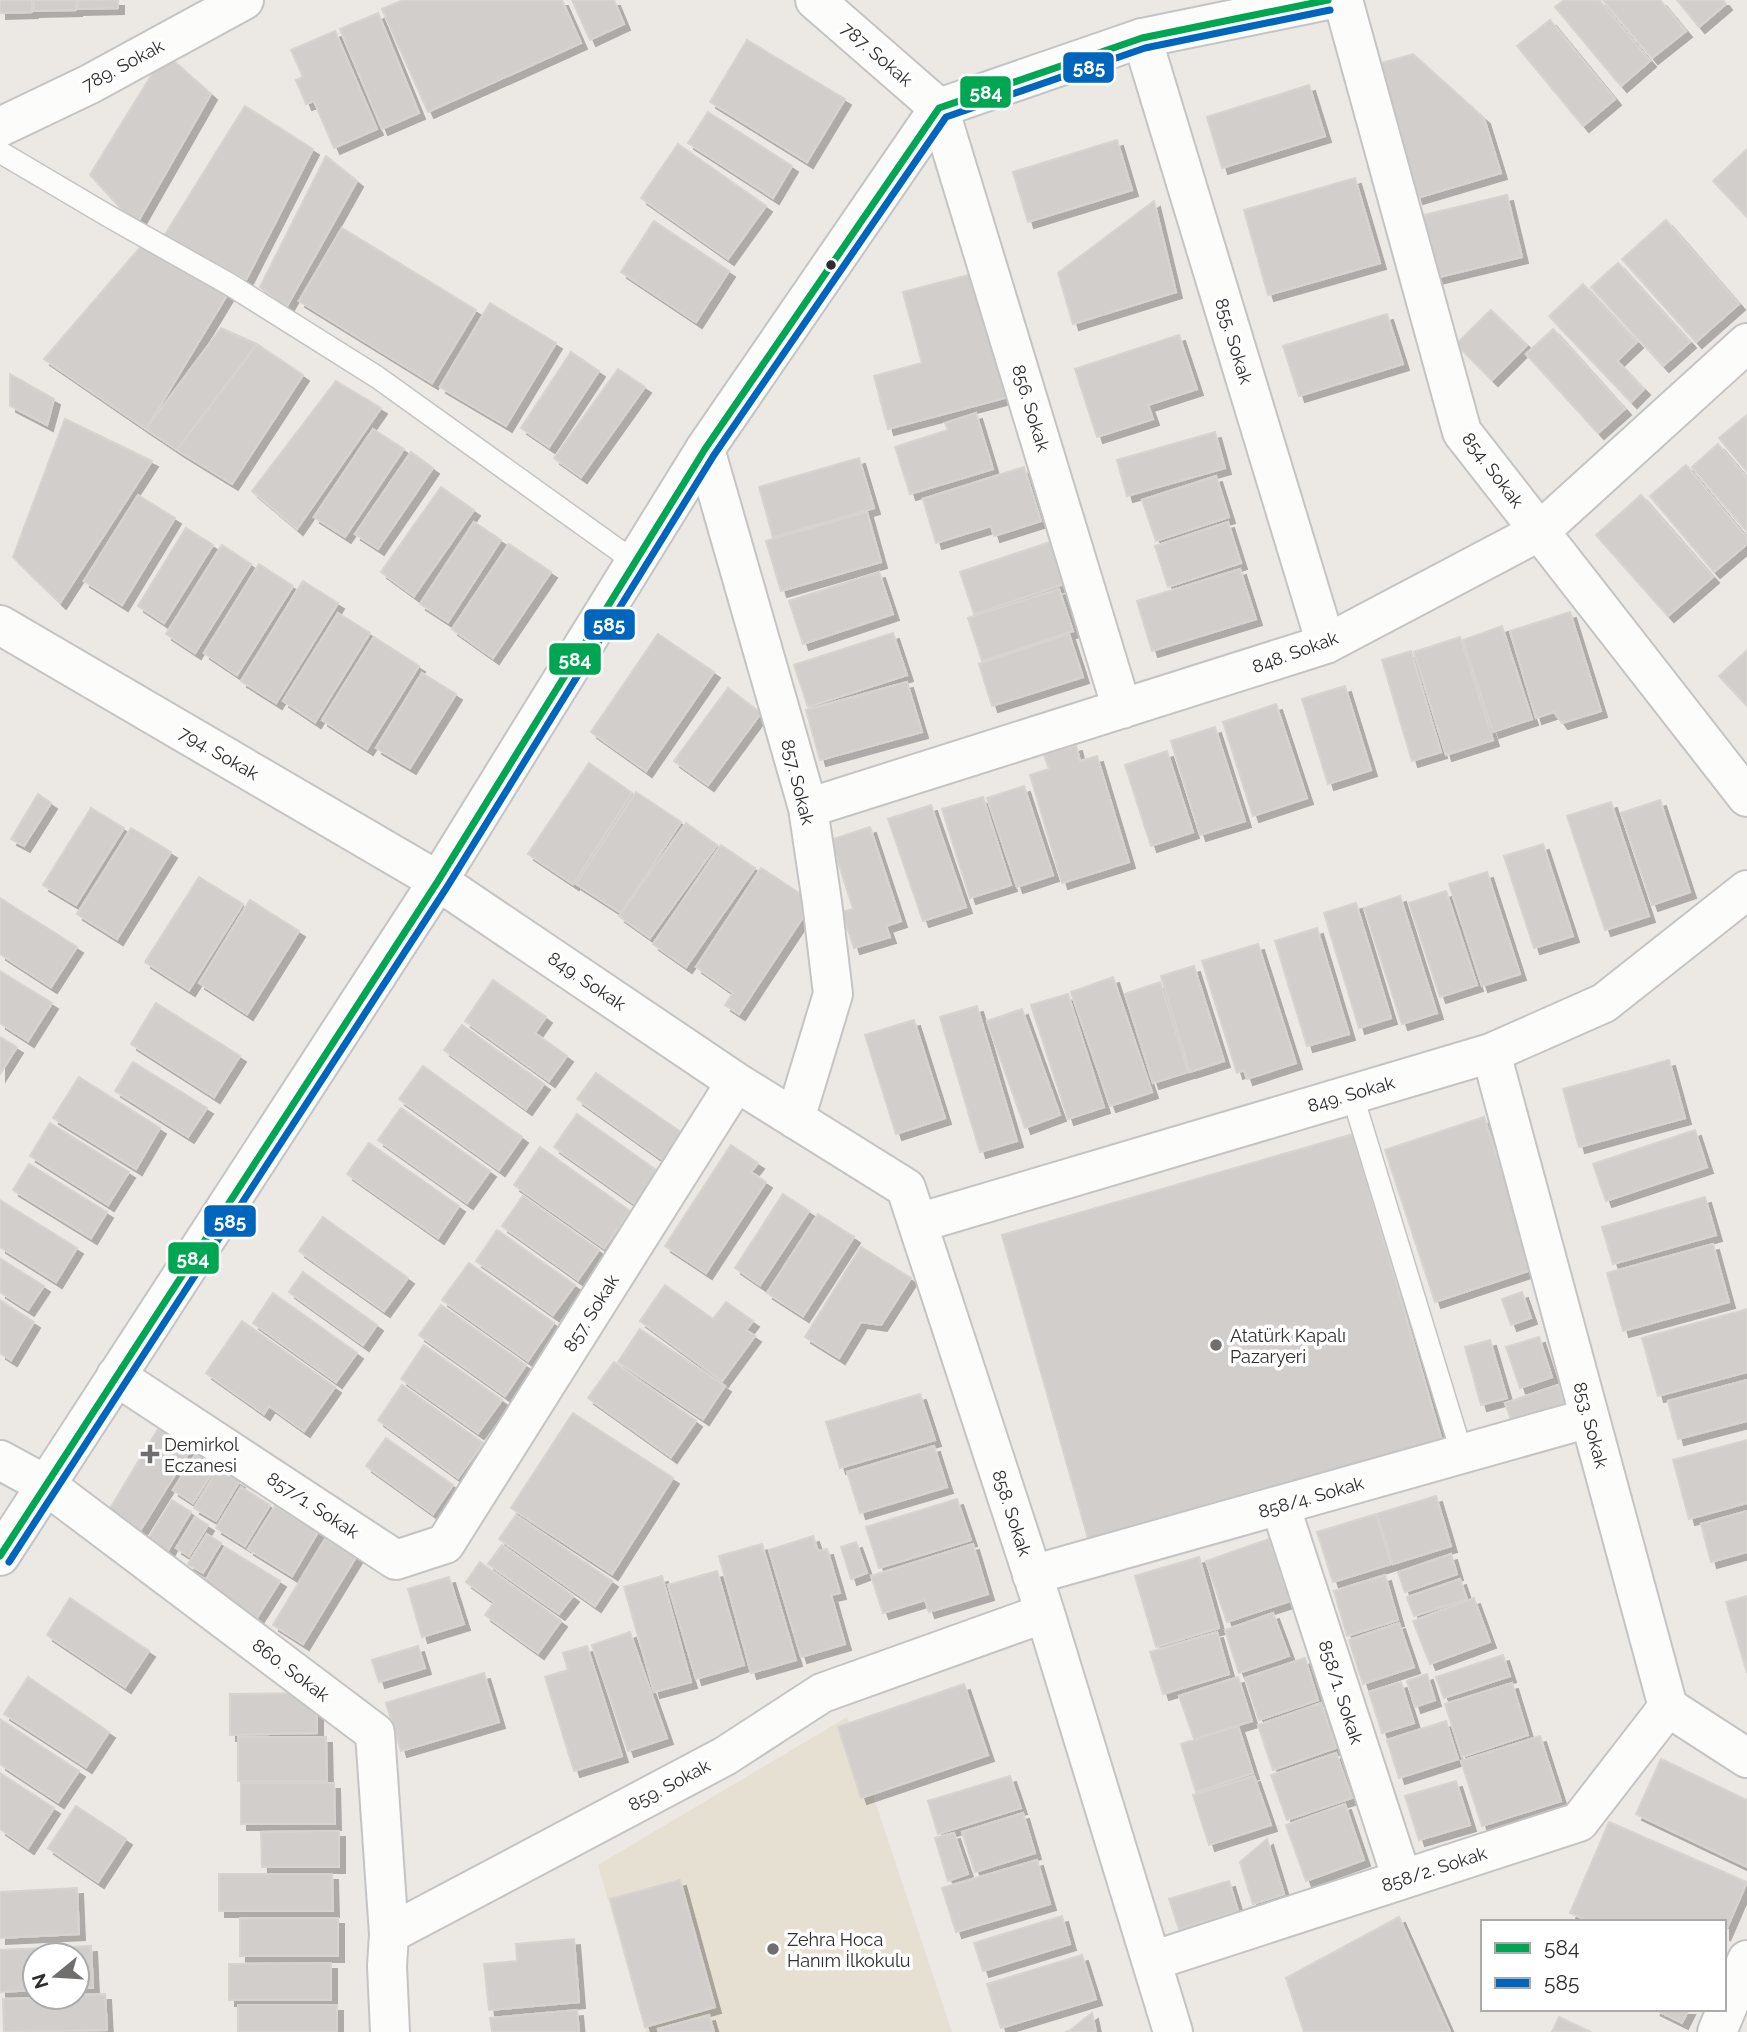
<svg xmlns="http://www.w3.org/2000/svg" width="1747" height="2032" font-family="Raleway,sans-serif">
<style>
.education{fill:#e6e0d3}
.building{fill:#d1cecb;stroke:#d7d4d0;stroke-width:2;filter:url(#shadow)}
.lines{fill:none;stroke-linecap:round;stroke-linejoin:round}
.service-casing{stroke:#c5c4c5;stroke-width:24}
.minor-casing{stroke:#c5c4c5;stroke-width:42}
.secondary-casing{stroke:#c5c4c5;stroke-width:42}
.service{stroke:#fcfcfb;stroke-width:21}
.minor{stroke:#fcfcfb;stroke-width:38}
.secondary{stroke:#fcfcfb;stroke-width:38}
.bus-1-casing{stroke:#fff;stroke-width:12}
.bus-2-casing{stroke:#fff;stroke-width:12}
.bus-1{stroke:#00a651;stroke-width:7}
.bus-2{stroke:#0065bd;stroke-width:7}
.bus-dot{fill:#2e2e2e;stroke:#fff;stroke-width:2.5}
.poi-dot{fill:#706f6e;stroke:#fff;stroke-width:2.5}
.labels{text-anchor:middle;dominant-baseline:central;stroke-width:7;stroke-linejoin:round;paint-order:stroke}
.street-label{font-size:18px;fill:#2e2e2e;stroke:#fff}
.poi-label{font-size:18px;fill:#2e2e2e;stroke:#fff;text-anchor:start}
.line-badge{stroke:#fff;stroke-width:2.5}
.badge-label{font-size:19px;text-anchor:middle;font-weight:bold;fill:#fff}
</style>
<defs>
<filter id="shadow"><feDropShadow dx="6" dy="6" stdDeviation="0" flood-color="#0004"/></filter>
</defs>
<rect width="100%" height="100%" fill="#ece8e4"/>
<path class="education" d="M847,1717L952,2032H646L598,1865Z"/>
<path class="building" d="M0,0H32V12L0,13Z
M34,0H76V10L34,11Z
M78,0H118V8L78,9Z
M403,0H562L581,43L428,112L382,9Z
M572,0H614L624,24L590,40Z
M1564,0H1599L1650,61L1621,86L1555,7Z
M1603,0H1660L1686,31L1652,58Z
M1677,0H1723L1726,4L1699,27Z
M378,13L419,113L382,129L340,29Z
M1550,20L1615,99L1583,126L1517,46Z
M335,31L377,129L334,148L314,101L306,104L296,80L303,77L291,50Z
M747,40L845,99L807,162L710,102Z
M165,53L211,94L136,225L90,175Z
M1413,54L1484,118L1501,173L1417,198L1378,64Z
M1309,85L1325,136L1222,168L1207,117Z
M245,106L313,149L246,280L164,236Z
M708,112L792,166L773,198L688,143Z
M1117,140L1132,190L1028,222L1013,172Z
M678,144L766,206L728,259L641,198Z
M1747,149V217L1713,181Z
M326,156L357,181L286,308L260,287Z
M1355,178L1380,263L1268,295L1244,210Z
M1507,195L1522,257L1435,278L1420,216Z
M1154,201L1176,292L1073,324L1058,273Z
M1666,220L1739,304L1696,342L1622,259Z
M654,221L729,271L696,322L621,272Z
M342,228L476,310L432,383L299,301Z
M143,244L227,295L146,429L44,359Z
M1618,263L1690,342L1663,366L1591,287Z
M980,272L1012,396L888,429L874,376L922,363L903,292Z
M1583,284L1637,342L1617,361L1644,389L1631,402L1549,316Z
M490,303L556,343L506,426L440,387Z
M1491,310L1527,345L1492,380L1456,344Z
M1387,314L1403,364L1299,396L1283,346Z
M221,328L257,344L177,450L146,429Z
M1553,329L1625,409L1598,433L1526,354Z
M1179,335L1197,389L1148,405L1153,419L1097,437L1075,369Z
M257,344L303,375L232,484L177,450Z
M571,352L599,371L549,447L521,428Z
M618,369L645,387L581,477L554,458Z
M10,374L54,399L47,425L10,406Z
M336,381L381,408L297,529L252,491Z
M976,413L993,469L910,494L895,447L948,430L945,423Z
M1747,415V472L1719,438Z
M65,419L152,461L60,603L13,557Z
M373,429L404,449L345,537L314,517Z
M1215,432L1225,468L1127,496L1117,460Z
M1718,444L1747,478V532L1692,467Z
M411,452L433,468L378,549L355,534Z
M859,458L874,508L773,537L759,487Z
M1686,465L1747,538V544L1714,572L1650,496Z
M1024,467L1041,521L994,536L991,526L936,543L923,499Z
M1216,476L1229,517L1156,541L1142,500Z
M441,487L474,510L414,596L381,572Z
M138,495L175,518L122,605L84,581Z
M1641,495L1713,577L1668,616L1596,535Z
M867,512L881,562L781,591L766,541Z
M474,522L501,540L448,622L420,604Z
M1228,522L1241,563L1168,587L1155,546Z
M186,528L213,545L164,623L138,606Z
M1050,542L1064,584L974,614L960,572Z
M509,544L551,572L493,658L452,629Z
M222,545L251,564L195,653L166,634Z
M259,564L293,586L237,675L204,653Z
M1240,569L1256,619L1152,651L1137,601Z
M879,572L893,614L803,644L789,601Z
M303,581L338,603L276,703L241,681Z
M1059,589L1073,631L982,661L968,618Z
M1570,612L1601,711L1562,723L1554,712L1536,718L1510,631Z
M338,613L370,633L315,722L283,701Z
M1502,626L1532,719L1493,732L1463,640Z
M893,633L907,675L808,707L794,665Z
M658,634L714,672L646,771L591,732Z
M1069,634L1083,677L992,706L979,664Z
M374,637L419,666L367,749L322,720Z
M1460,637L1493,740L1446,755L1414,652Z
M1747,650V706L1719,676Z
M1411,651L1441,752L1412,761L1382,660Z
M422,673L456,694L410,768L376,748Z
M907,682L922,732L820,760L806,710Z
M1345,686L1371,770L1328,784L1302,699Z
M728,688L761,713L708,785L674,761Z
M1276,704L1307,798L1253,816L1223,722Z
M1215,727L1245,821L1200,835L1171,741Z
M1076,745L1080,761L1097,756L1129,862L1062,883L1030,775L1049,769L1044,755Z
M1167,751L1193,832L1151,846L1125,765Z
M589,763L632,793L573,884L528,854Z
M1024,786L1053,875L1017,887L987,798Z
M636,792L681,822L621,913L576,884Z
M38,794L51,803L24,846L11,839Z
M983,797L1011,885L970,898L942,809Z
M1660,800L1690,892L1652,905L1621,813Z
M1611,802L1649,916L1605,930L1567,816Z
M931,805L966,907L923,921L888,819Z
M91,808L124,828L76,905L43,885Z
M686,823L717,845L650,938L619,916Z
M870,827L901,921L886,926L890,937L854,948L842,912L853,909L831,840Z
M131,828L171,852L117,939L77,914Z
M1543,844L1573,936L1534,948L1504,856Z
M721,845L755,868L686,967L653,944Z
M761,868L813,902L739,1014L725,1005L733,993L696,967Z
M1487,872L1520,974L1482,986L1449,884Z
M199,877L243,904L189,990L145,962Z
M1446,891L1477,985L1440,997L1409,903Z
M1400,896L1437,1013L1402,1024L1364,908Z
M0,898L77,947L51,987L0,954Z
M250,900L299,931L247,1014L199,983Z
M1356,903L1391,1018L1359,1028L1324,913Z
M1317,928L1349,1034L1307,1046L1275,941Z
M1258,944L1296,1063L1247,1079L1244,1070L1237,1073L1202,961Z
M1194,966L1224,1061L1190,1072L1161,976Z
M0,971L52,1003L28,1041L0,1023Z
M1113,977L1152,1092L1110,1106L1071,992Z
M493,980L546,1017L535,1033L567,1056L549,1081L465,1021Z
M1160,982L1188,1072L1153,1083L1125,994Z
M1068,994L1104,1107L1068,1119L1031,1005Z
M156,1003L240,1056L214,1097L131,1044Z
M977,1006L1017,1141L980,1152L940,1017Z
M1022,1009L1060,1115L1025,1128L987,1021Z
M914,1020L945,1118L896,1134L865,1035Z
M462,1025L544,1084L526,1109L444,1050Z
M0,1037L17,1047L0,1074Z
M1669,1060L1685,1118L1579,1147L1563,1089Z
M133,1062L207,1108L188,1137L115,1091Z
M423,1066L522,1137L499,1170L399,1099Z
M596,1073L682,1133L663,1160L577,1099Z
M79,1077L160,1128L136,1169L53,1118Z
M401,1108L490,1171L467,1203L378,1140Z
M577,1114L659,1172L636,1205L554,1147Z
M1484,1117L1534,1269L1435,1302L1385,1150Z
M50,1123L129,1172L108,1205L30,1156Z
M1695,1130L1707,1167L1606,1201L1593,1164Z
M1353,1134L1442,1441L1089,1542L1002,1235Z
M369,1143L459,1206L438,1238L347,1174Z
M731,1145L758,1163L751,1172L766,1182L706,1273L665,1246Z
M540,1147L630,1211L604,1248L514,1185Z
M29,1164L107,1212L91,1238L13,1190Z
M783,1194L809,1211L760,1285L735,1268Z
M523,1196L599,1250L578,1280L502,1226Z
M1705,1197L1716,1235L1613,1264L1602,1227Z
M0,1200L77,1248L56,1282L0,1247Z
M818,1214L854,1237L803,1316L767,1293Z
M323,1217L408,1278L384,1311L299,1251Z
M497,1230L575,1285L553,1315L476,1261Z
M1713,1244L1729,1302L1623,1331L1607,1273Z
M861,1247L911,1278L881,1325L861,1322L839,1358L805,1337Z
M1,1259L44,1286L28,1310L0,1292Z
M469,1263L554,1323L528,1361L442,1300Z
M303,1272L377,1325L363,1345L289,1292Z
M665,1285L713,1319L726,1302L753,1321L746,1330L755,1336L722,1381L640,1321Z
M1522,1292L1531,1318L1511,1325L1502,1299Z
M273,1293L357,1353L336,1382L253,1323Z
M0,1300L34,1322L11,1360L0,1353Z
M441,1305L526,1365L505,1396L419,1335Z
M1747,1309V1372L1658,1396L1642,1338Z
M242,1321L335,1387L304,1431L269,1406L264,1414L206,1373Z
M640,1329L725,1386L703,1419L618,1362Z
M1539,1337L1552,1377L1520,1388L1506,1347Z
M1490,1340L1507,1398L1481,1405L1465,1347Z
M424,1345L502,1400L478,1433L401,1379Z
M614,1362L696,1421L671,1457L588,1398Z
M1747,1380V1421L1678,1439L1668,1401Z
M402,1385L483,1443L458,1478L378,1420Z
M1558,1385L1565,1404L1512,1422L1505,1403Z
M920,1394L935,1440L840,1468L826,1422Z
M573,1413L673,1478L612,1574L511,1508Z
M158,1429L191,1449L138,1534L106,1515Z
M386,1438L453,1485L433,1514L366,1466Z
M1747,1440V1503L1689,1519L1673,1460Z
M934,1446L947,1487L860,1513L847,1472Z
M197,1452L217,1465L193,1503L173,1490Z
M218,1469L239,1482L216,1521L194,1508Z
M241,1487L270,1505L245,1546L216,1528Z
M1436,1496L1451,1546L1393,1564L1377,1514Z
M957,1499L971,1540L879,1568L866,1527Z
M172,1500L191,1512L167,1552L148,1539Z
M275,1506L318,1532L292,1576L248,1549Z
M1747,1511V1552L1711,1562L1701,1524Z
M1376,1514L1391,1564L1333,1582L1317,1532Z
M516,1515L612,1581L595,1606L499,1539Z
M195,1517L208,1525L189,1556L176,1548Z
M207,1534L221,1543L203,1573L188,1564Z
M813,1536L818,1551L827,1549L840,1593L831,1595L845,1644L801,1657L769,1550Z
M325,1539L356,1557L303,1644L273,1625Z
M1269,1539L1290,1601L1227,1622L1206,1561Z
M856,1542L867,1573L851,1579L841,1547Z
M762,1544L796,1660L751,1673L719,1556Z
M973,1544L988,1594L929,1612L925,1600L883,1613L871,1576Z
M502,1545L573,1596L559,1614L488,1564Z
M225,1547L280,1581L255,1621L201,1588Z
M1451,1554L1457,1574L1405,1592L1398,1572Z
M1199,1557L1219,1628L1156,1647L1135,1576Z
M480,1562L561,1621L538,1653L485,1615L494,1602L466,1582Z
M717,1571L744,1665L696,1679L668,1585Z
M1385,1575L1398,1620L1347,1636L1334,1591Z
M662,1576L691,1682L654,1692L624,1587Z
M449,1577L464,1624L422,1637L408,1589Z
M1460,1579L1467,1599L1414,1616L1407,1597Z
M1747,1596V1673L1726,1602Z
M70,1598L149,1651L125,1687L47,1635Z
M1474,1598L1490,1642L1430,1664L1413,1621Z
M1273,1613L1289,1656L1239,1673L1225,1630Z
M1399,1623L1414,1667L1363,1684L1349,1640Z
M630,1632L667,1738L628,1751L592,1645Z
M1217,1632L1229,1674L1163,1694L1150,1652Z
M418,1646L425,1668L379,1682L372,1660Z
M587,1646L622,1756L574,1771L545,1677L568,1670L563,1653Z
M1503,1655L1510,1676L1444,1698L1436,1677Z
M1305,1658L1318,1700L1259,1720L1245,1678Z
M484,1673L499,1722L401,1751L386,1703Z
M1427,1674L1435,1700L1415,1707L1407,1681Z
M28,1677L109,1732L86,1767L4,1714Z
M1238,1677L1252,1721L1194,1739L1179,1696Z
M1401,1682L1414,1723L1382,1733L1369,1692Z
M1512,1683L1528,1735L1462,1757L1445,1704Z
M964,1684L988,1755L861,1798L838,1727Z
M317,1693V1733L230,1735V1694Z
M1321,1703L1336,1748L1273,1770L1258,1725Z
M0,1719L79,1771L58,1802L0,1764Z
M1446,1721L1458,1759L1399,1778L1387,1740Z
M1238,1726L1253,1773L1196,1792L1181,1744Z
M1540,1736L1561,1801L1482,1826L1461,1761Z
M238,1737H326L327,1781H238Z
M1336,1753L1352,1798L1287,1820L1271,1775Z
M1661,1759L1747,1800V1867L1636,1814Z
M0,1773L54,1808L28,1848L0,1829Z
M1010,1776L1021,1808L938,1834L928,1801Z
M1254,1776L1271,1825L1209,1845L1193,1795Z
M1456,1781L1470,1825L1419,1840L1405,1796Z
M241,1783H334L335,1824H241Z
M1345,1804L1364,1860L1306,1881L1286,1825Z
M76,1806L126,1839L98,1882L48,1848Z
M1023,1813L1035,1853L975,1872L962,1832Z
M1609,1822L1747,1882L1724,1935V1922H1591L1570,1913Z
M339,1831V1867H262L261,1832Z
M954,1833L968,1874L948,1881L935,1838Z
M1267,1839L1284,1894L1253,1904L1240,1862Z
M1037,1860L1050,1904L956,1932L942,1888Z
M219,1874H332L333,1911H219Z
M680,1880L715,2007L645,2027L610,1899Z
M1229,1881L1238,1911L1179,1929L1169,1899Z
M77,1888L79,1934L0,1938V1892Z
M1062,1916L1070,1944L983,1971L974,1943Z
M1399,1917L1450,2032H1304L1286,1978Z
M240,1918H338V1956H240Z
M574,1939L579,2002L489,2010L484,1964L517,1961L516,1944Z
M91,1946L93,1988H77V1955H35V1990L0,1992V1950Z
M1082,1955L1096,1999L1001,2028L987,1984Z
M331,1963V2000H229V1964Z
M105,1994L107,2030L4,2032L3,1999L77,1997V1995Z
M238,2005H337V2032H238Z
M1654,2009H1689L1682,2023Z
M577,2010L579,2032H492L490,2018Z
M1092,2013L1096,2032H1065L1069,2031Z
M709,2015L714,2032H659L658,2029Z
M1559,2017L1591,2032H1552Z"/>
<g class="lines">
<g class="service-casing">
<path id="service" d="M0,152L110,217L229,284L377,377L635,562
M1352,1094L1462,1454"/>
</g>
<g class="minor-casing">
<path id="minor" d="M815,0L939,108L1122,709
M1343,0L1462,432L1747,797
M1142,38L1326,644
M0,127L90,84L244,0
M705,449L808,808L822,902L833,994L795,1119
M0,625L438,881L736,1082L906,1188L1045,1613L1173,2032
M808,808L1326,644L1540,531L1747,343
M1491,1053L1668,1707L1747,1758
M918,1223L1491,1053L1604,1003L1747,890
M116,1376L396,1560L445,1544L736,1082
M0,1460L46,1485L375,1733L389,1934
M1280,1505L1402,1879
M1032,1575L1589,1418
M1152,1961L1579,1822L1668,1707
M390,2032L387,1966L389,1934L725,1756L822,1693L1045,1613
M1717,2032L1747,1960"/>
</g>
<g class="secondary-casing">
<path id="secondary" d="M0,1556L438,881L705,449L939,108L1142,38L1328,0"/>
</g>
<use href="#service" class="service"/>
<use href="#minor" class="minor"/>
<use href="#secondary" class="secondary"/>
<g class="bus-1-casing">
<path id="bus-1" d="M0,1556L438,881L705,449L939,108L1142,38L1328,0"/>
</g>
<g class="bus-2-casing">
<path id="bus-2" d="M9,1562L447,887L714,455L946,117L1145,48L1330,10"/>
</g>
<use href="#bus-1" class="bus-1"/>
<use href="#bus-2" class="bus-2"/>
</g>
<circle class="bus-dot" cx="831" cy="265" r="6"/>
<g class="poi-dot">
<circle cx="1216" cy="1345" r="7"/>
<path d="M146.5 1443.5h7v7h7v7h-7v7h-7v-7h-7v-7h7z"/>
<circle cx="773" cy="1949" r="7"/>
</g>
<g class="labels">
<g class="street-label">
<text transform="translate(877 54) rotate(41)">787. Sokak</text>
<text transform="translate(123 65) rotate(-28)">789. Sokak</text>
<text transform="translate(1234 341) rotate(73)">855. Sokak</text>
<text transform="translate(1031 408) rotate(73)">856. Sokak</text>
<text transform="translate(1493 470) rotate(53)">854. Sokak</text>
<text transform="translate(1295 652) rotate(-20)">848. Sokak</text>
<text transform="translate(219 753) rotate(30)">794. Sokak</text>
<text transform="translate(798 782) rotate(76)">857. Sokak</text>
<text transform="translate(587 981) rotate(34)">849. Sokak</text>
<text transform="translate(1351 1094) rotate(-16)">849. Sokak</text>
<text transform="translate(591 1313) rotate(-58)">857. Sokak</text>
<text transform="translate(1591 1425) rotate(75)">853. Sokak</text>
<text transform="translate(1311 1497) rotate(-16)">858/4. Sokak</text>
<text transform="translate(313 1505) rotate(33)">857/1. Sokak</text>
<text transform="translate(1012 1513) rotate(72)">858. Sokak</text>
<text transform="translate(291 1670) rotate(37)">860. Sokak</text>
<text transform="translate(1341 1692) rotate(72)">858/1. Sokak</text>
<text transform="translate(669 1785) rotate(-28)">859. Sokak</text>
<text transform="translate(1434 1869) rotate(-18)">858/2. Sokak</text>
</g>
<g class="poi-label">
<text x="1230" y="1335">Atatürk Kapalı<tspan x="1230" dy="21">Pazaryeri</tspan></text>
<text x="164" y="1444">Demirkol<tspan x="164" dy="21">Eczanesi</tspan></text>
<text x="787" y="1939">Zehra Hoca<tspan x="787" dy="21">Hanım İlkokulu</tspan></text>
</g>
</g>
<g class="line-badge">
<rect x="1062" y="51" width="53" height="33" rx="7" fill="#0065bd"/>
<rect x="959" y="75" width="53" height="34" rx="7" fill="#00a651"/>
<rect x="583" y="608" width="53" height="33" rx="7" fill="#0065bd"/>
<rect x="548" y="642" width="54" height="34" rx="7" fill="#00a651"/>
<rect x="203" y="1204" width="54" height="34" rx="7" fill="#0065bd"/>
<rect x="167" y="1241" width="53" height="34" rx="7" fill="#00a651"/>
</g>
<g class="badge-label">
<text x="1089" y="74">585</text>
<text x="986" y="99">584</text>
<text x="609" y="631">585</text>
<text x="575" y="666">584</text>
<text x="230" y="1228">585</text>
<text x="193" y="1265">584</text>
</g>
<rect x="1481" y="1920" width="245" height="91" fill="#ffffff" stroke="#ababab" stroke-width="2"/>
<rect x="1495" y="1943" width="35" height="10" fill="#00a651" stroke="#ababab" stroke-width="2"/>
<text x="1544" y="1955" font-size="21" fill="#2e2e2e">584</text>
<rect x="1495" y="1978" width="35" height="10" fill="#0065bd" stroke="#ababab" stroke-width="2"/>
<text x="1544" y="1990" font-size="21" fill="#2e2e2e">585</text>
<g transform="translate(56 1976) rotate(252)"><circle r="33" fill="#ffffff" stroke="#ababab" stroke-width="2"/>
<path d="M0-5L12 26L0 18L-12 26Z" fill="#706f6e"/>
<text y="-10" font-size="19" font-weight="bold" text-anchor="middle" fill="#2e2e2e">N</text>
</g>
</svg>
